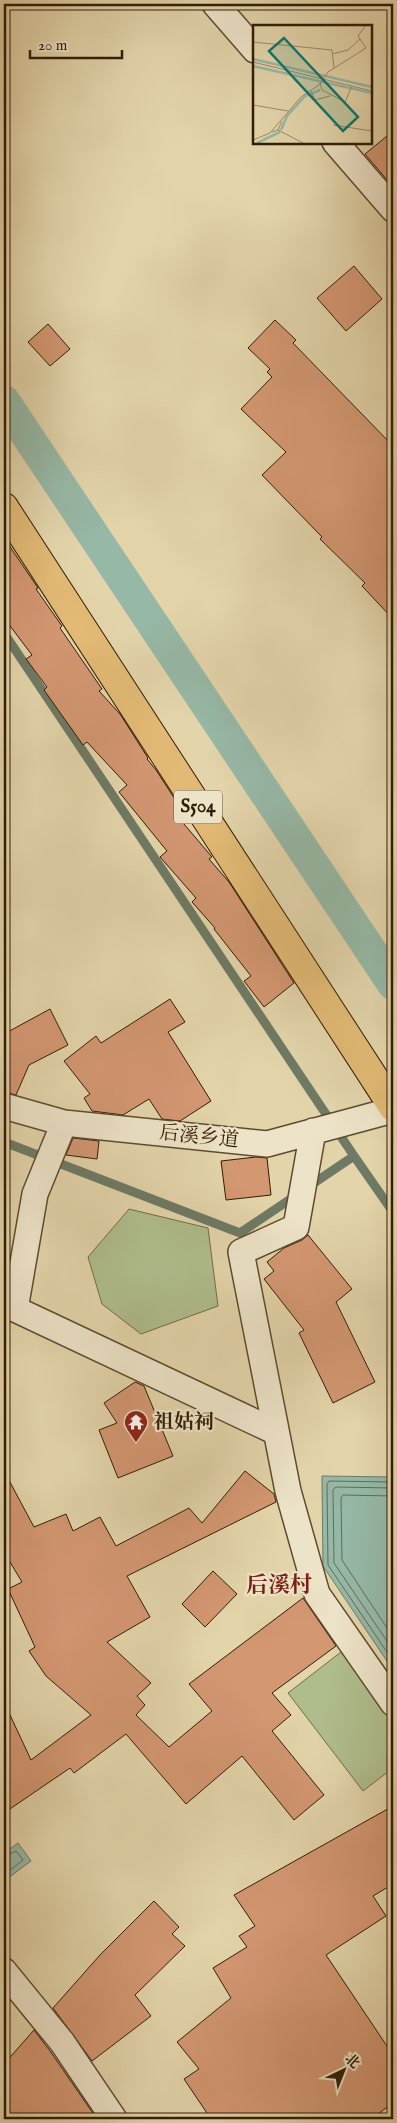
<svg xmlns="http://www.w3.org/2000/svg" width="397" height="2123" font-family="'IM FELL English','Noto Serif SC',serif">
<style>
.green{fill:#afbd8c;stroke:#706d48}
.water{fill:#96b8a6;stroke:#6e7a65}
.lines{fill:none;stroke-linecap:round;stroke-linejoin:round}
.shore{stroke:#646a55;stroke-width:1}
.stream{stroke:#6e7a65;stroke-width:9}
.canal{stroke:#96b8a6;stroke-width:32}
.building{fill:#d39772;stroke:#321d04}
.street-casing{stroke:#5e4b2e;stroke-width:28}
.primary-casing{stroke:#321d04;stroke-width:30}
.street{stroke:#ede3c8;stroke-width:25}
.primary{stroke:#e2ba75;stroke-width:28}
.labels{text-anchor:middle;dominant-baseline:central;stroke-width:4.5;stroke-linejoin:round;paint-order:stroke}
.shield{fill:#ede3c8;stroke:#6a583f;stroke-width:1}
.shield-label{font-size:19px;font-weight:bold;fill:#321d04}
.street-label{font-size:20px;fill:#321d04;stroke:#ede3c8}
.poi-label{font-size:20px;font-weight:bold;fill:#321d04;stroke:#ede3c8;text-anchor:start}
.quarter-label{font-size:22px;font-weight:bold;fill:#7a1f14;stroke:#ede3c8}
.inset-river{fill:none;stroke:#96b8a6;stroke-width:2.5}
.inset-road{fill:none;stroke:#9c8b68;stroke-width:1}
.view{fill:#0f766e;fill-opacity:0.15;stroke:#0f766e;stroke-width:2.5}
.inset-edge{fill:none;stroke:#321d04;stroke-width:2.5}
</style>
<rect width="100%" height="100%" fill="#e3d4aa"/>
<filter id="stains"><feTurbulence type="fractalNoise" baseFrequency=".004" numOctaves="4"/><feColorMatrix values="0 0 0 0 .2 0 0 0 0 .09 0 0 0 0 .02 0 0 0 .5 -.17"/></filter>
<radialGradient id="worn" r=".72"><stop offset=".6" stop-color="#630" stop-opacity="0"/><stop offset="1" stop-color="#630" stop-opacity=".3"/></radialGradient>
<path class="green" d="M129,1209L208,1228L218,1306L141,1334L102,1304L88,1257Z
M341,1652L393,1720V1768L363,1791L288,1693Z"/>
<path class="water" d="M322,1476L393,1477V1670L323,1566Z
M18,1843L31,1861L4,1881V1853Z"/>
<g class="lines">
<path class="shore" d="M393,1482L329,1481L327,1484L328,1565L393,1661
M393,1488L336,1487L333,1490L334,1563L393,1650
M393,1496L343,1495L341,1498L342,1560L393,1637
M4,1857L16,1851L23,1860L4,1875"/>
<path class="stream" d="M4,633L354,1156L393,1212
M4,1142L240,1233L298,1194
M308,1187L354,1156"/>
<path class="canal" d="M4,401L393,984"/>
</g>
<path class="building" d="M393,131V187L365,154Z
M354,266L382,299L346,331L317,298Z
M275,320L296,340L293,343L393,446V619L362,586L365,583L320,539L322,537L262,475L286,452L241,409L272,377L267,372L270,369L248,348Z
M48,324L70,349L50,366L28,342Z
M4,538L38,588L36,589L62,626L60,628L102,689L99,691L120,714L148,758L147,759L156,770L184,813L178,817L212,857L209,859L229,882L294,983L264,1007L244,981L251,976L214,929L215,928L192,902L196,898L160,857L167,851L119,792L127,785L87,742L83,745L44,690L47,687L26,659L32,655L4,618Z
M170,999L185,1022L168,1032L211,1101L180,1121L162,1119L149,1099L123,1115L92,1111L84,1098L90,1094L64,1061L96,1036L101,1043Z
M50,1009L68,1045L29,1065L16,1095L4,1092V1034Z
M73,1138L99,1141L97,1159L66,1155Z
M256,1157L267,1158L271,1195L226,1200L221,1161Z
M308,1235L352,1289L336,1302L375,1382L333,1403L299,1333L304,1330L264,1279L274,1271L267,1262L284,1248L302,1240Z
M135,1382L144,1386L173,1456L118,1478L99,1430L117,1423L104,1403Z
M4,1471L34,1527L66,1514L73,1531L100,1517L116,1546L189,1508L202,1523L245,1471L274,1494L276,1502L127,1576L150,1617L107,1642L151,1683L137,1696L145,1705L136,1715L169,1747L212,1711L189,1684L303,1598L336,1646L272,1693L291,1715L272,1731L324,1795L294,1820L242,1756L186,1804L126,1734L74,1773L70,1768L4,1813V1702L31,1760L91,1715L46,1676L29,1651L35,1647L8,1589L22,1582L4,1552Z
M213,1571L237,1594L205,1627L182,1604Z
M393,1806V1884L373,1896L386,1916L326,1955L393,2055V2103L371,2119H211L184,2079L199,2069L177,2042L231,1998L213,1968L247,1947L239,1936L255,1926L234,1895Z
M154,1901L179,1927L172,1934L185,1946L135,1995L151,2016L92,2061L53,2008L100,1955Z
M34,2030L50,2051L97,2119H4V2064Z"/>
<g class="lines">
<g class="street-casing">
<path id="street" d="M215,4L255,50
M335,142L393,209
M4,1106L64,1123L267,1144L393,1110
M64,1123L35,1194L15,1309L276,1432
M313,1131L296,1227L241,1252L288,1491L317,1594L393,1703
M4,1971L62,2042L114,2119"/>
</g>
<g class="primary-casing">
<path id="primary" d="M4,507L393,1107"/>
</g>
<use href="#street" class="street"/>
<use href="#primary" class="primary"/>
</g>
<defs>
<g id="temple-pin" transform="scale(1.25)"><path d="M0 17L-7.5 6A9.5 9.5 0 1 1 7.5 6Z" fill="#8f2418" stroke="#ede3c8"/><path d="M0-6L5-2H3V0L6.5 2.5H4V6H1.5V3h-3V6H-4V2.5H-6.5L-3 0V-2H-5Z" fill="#fff"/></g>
</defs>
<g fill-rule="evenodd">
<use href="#temple-pin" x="136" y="1422"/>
</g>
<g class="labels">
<rect class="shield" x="174" y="790.5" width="48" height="33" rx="4"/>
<g class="shield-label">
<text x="198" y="807">S504</text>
</g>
<g class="street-label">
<text transform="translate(199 1137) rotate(6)">后溪乡道</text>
</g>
<g class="poi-label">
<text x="154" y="1422">祖姑祠</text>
</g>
<g class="quarter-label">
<text x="279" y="1586">后溪村</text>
</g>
</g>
<g transform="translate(253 25)">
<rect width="119" height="119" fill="#e3d4aa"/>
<path class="inset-river" d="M0,34L119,62M0,41L119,68M28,105L34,91L52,71L67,65M4,118L27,107"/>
<path class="inset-road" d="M0,17L79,25L81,43M79,29L95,25L107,14M0,37L119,66M67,58L69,65L92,77L99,61M58,66L62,75L77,71M0,80L35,86M80,100L119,106M25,105L50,118M19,107L25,105L29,96M0,115L17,108L48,72L66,60L75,47L113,23L105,11L113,0"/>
<path class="view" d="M31,13L105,92L90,106L16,26Z"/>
<rect width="119" height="119" class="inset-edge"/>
</g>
<rect width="397" height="2123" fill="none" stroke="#e3d4aa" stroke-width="20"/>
<rect x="5" y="5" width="387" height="2113" fill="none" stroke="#321d04" stroke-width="2.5"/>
<rect x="10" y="10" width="377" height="2103" fill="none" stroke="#321d04"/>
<g transform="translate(344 2070) rotate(43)" stroke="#ede3c8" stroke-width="4" paint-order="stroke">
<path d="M0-4L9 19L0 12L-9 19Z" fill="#321d04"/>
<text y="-8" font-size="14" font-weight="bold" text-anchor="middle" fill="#321d04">北</text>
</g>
<path d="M30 50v8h92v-8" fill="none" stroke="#321d04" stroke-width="2.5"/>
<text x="38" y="50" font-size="15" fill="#321d04" stroke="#ede3c8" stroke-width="4" paint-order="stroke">20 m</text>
<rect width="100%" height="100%" filter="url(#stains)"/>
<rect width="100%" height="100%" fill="url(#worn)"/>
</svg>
